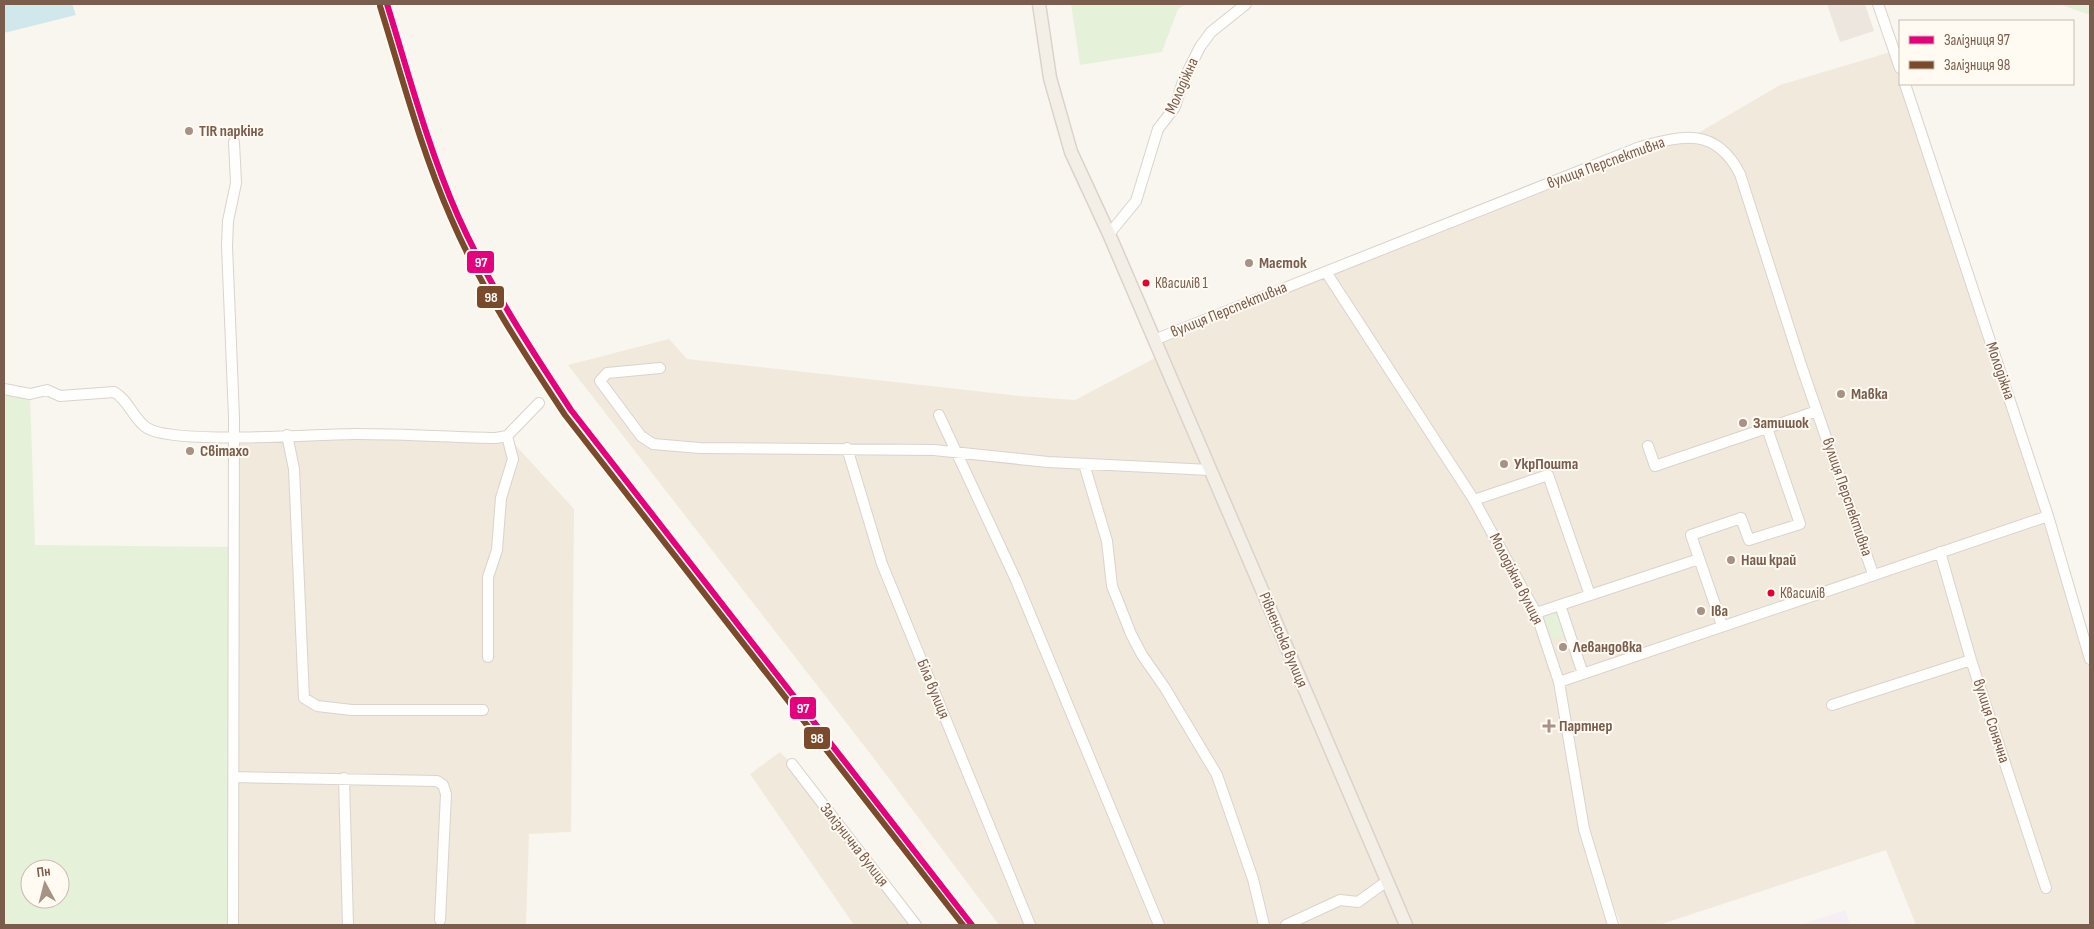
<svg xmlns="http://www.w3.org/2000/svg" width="2094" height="929" font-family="'Sofia Sans Condensed',sans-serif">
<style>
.residential{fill:#f2e9dd}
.industrial{fill:#ede6df}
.education{fill:#f6eef5}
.green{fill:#e6f1da;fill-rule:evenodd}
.water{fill:#d0e8eb}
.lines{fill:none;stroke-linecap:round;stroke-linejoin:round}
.minor-casing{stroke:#d9d3cd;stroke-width:12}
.major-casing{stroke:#dad2cb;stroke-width:15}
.minor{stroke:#fefefd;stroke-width:10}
.major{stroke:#f3efe7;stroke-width:12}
.rail-casing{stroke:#e6e3e6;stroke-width:4.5}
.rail{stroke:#fffaf2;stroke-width:2.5;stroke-dasharray:8;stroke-linecap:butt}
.rail-1-casing{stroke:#fffaf2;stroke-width:10}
.rail-2-casing{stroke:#fffaf2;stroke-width:10}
.rail-1{stroke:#e5007d;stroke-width:6}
.rail-2{stroke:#7a4b2a;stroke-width:6}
.poi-dot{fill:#a69385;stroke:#fffaf2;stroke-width:2}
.bus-dot{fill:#e4002b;stroke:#fffaf2;stroke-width:2}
.labels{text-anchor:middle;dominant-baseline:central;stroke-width:4;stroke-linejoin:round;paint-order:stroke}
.bus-label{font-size:15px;fill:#7a5d4c;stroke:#fffaf2;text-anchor:start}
.street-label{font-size:16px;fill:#7a5d4c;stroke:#fffaf2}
.poi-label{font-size:16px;font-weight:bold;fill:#7a5d4c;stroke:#fffaf2;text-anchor:start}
.line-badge{stroke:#fffaf2;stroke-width:2}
.badge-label{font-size:14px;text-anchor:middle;font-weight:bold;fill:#fff}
</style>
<rect width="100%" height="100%" fill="#f9f6ef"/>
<path class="residential" d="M1894,51L1900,68V84L2090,659V925H1916L1886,850L1659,925H1621L1584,829L1613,925H999L869,752L568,365L669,339L687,359L1020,396L1075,400L1161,355L1154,340L1640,147L1693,136L1780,85Z
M234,436H507L574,509L571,832L529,834L526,925H233Z
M780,752L792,764L916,925H854L750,774Z"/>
<path class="industrial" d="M1827,4H1865L1874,31L1840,42Z"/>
<path class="education" d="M1845,910L1851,925H1800Z"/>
<path class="green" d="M1071,4H1187L1178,9L1162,52L1080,65Z
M2059,4H2090V15Z
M4,389L30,394L35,545L234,547L233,925H4ZM30,869H60V899H30Z
M1557,611L1566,635L1553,639L1543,616L1546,613Z"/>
<path class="water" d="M10,4H72L76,15L4,33V5Z"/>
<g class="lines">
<g class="minor-casing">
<path id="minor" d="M1878,4L1900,68
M1905,84L2048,516L2090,659
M1109,234L1136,201L1158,129L1175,107L1183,81L1200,47L1211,32L1246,4
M1326,272L1474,500L1536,613L1559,682L1584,829L1613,925
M1154,340L1640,147C1683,135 1716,127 1740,174L1801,365L1873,574
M660,368L607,373L600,381L641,436L653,444L700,448L934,450L1048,462L1210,470
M4,389L30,394L47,390L60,396L114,392C129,400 133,419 147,428C174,445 317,434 356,434C403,434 450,437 496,438L507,436L539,403
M939,415L1016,580L1159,925
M287,435L294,469L304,698L317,706L352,710H483
M1648,446L1655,466L1767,428
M847,448L882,564L1030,925
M1084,464L1107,541L1112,586L1131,634L1142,655L1165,688L1217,775L1253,879L1264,925
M1474,500L1548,475L1590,595
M1940,552L1971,660L2046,888
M1560,605L1583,674
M1536,613L1699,559
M1722,625L1691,535L1741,518L1749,540L1800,524L1767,428L1817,411
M488,657V577L497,550L501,498L513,459L507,436
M1559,682L2048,516
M1832,705L1971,660
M792,764L916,925
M234,777L437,781L443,785L446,794L440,920
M344,778L348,925
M233,925L234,417L227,246L228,221L236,183L234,142
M1286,925L1340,900L1358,902L1387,881"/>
</g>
<g class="major-casing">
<path id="major" d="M1039,4L1050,78L1071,152L1109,234L1406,925"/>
</g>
<use href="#minor" class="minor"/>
<use href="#major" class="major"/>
<g class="rail-casing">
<path id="rail" d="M379,4C404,80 426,163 461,236C492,302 531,364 574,423L965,925"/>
</g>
<use href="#rail" class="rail"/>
<g class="rail-1-casing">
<path id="rail-1" d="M387,4C409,75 428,148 458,216C489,285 530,348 571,410L972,925"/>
</g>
<g class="rail-2-casing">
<path id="rail-2" d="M380,6C402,77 421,150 451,218C481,288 523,352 565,415L963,925"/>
</g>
<use href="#rail-1" class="rail-1"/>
<use href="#rail-2" class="rail-2"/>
</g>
<g class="poi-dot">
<circle cx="189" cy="131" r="5"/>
<circle cx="1249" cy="263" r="5"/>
<circle cx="1841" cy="394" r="5"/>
<circle cx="1743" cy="423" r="5"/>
<circle cx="190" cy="451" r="5"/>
<circle cx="1504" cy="464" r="5"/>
<circle cx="1731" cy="560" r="5"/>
<circle cx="1701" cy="611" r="5"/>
<circle cx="1563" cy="647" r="5"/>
<path d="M1546.5 718.5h5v5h5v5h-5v5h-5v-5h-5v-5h5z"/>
</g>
<g class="bus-dot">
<circle cx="1146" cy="283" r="4.5"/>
<circle cx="1771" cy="593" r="4.5"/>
</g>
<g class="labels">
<g class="bus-label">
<text x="1155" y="283">Квасилів 1</text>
<text x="1780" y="593">Квасилів</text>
</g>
<g class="street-label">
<text transform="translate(1182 86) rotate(-66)">Молодіжна</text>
<text transform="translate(1606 163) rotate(-20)">вулиця Перспективна</text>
<text transform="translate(1229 310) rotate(-22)">вулиця Перспективна</text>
<text transform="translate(2000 371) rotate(71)">Молодіжна</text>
<text transform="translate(1847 497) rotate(71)">вулиця Перспективна</text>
<text transform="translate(1516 579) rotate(63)">Молодіжна вулиця</text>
<text transform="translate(1283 640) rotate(67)">Рівненська вулиця</text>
<text transform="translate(933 689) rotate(68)">Біла вулиця</text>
<text transform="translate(1991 721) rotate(72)">вулиця Сонячна</text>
<text transform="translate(854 845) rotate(52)">Залізнична вулиця</text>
</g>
<g class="poi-label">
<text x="199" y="131">TIR паркінг</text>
<text x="1259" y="263">Маєток</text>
<text x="1851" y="394">Мавка</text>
<text x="1753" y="423">Затишок</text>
<text x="200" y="451">Світахо</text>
<text x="1514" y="464">УкрПошта</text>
<text x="1741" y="560">Наш край</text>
<text x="1711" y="611">Іва</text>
<text x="1573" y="647">Левандовка</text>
<text x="1559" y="726">Партнер</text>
</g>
</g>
<g class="line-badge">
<rect x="466" y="250" width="29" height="24" rx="5" fill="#e5007d"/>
<rect x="476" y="285" width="29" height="24" rx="5" fill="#7a4b2a"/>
<rect x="789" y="696" width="28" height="24" rx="5" fill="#e5007d"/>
<rect x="803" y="726" width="28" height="24" rx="5" fill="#7a4b2a"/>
</g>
<g class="badge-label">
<text x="481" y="267">97</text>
<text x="491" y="302">98</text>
<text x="803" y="713">97</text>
<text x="817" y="743">98</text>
</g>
<rect width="2094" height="929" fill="none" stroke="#7a5d4c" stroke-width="10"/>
<rect x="1899" y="20" width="175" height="65" fill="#fffaf2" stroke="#cabbb0"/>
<rect x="1909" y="36" width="25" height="8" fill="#e5007d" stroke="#cabbb0"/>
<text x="1944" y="45" font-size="15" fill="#7a5d4c">Залізниця 97</text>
<rect x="1909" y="61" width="25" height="8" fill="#7a4b2a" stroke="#cabbb0"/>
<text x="1944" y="70" font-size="15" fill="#7a5d4c">Залізниця 98</text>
<g transform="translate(45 884) rotate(353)"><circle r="24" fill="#fffaf2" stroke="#cabbb0"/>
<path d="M0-4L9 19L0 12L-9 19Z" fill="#a69385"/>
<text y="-8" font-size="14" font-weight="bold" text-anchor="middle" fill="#7a5d4c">Пн</text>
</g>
</svg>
